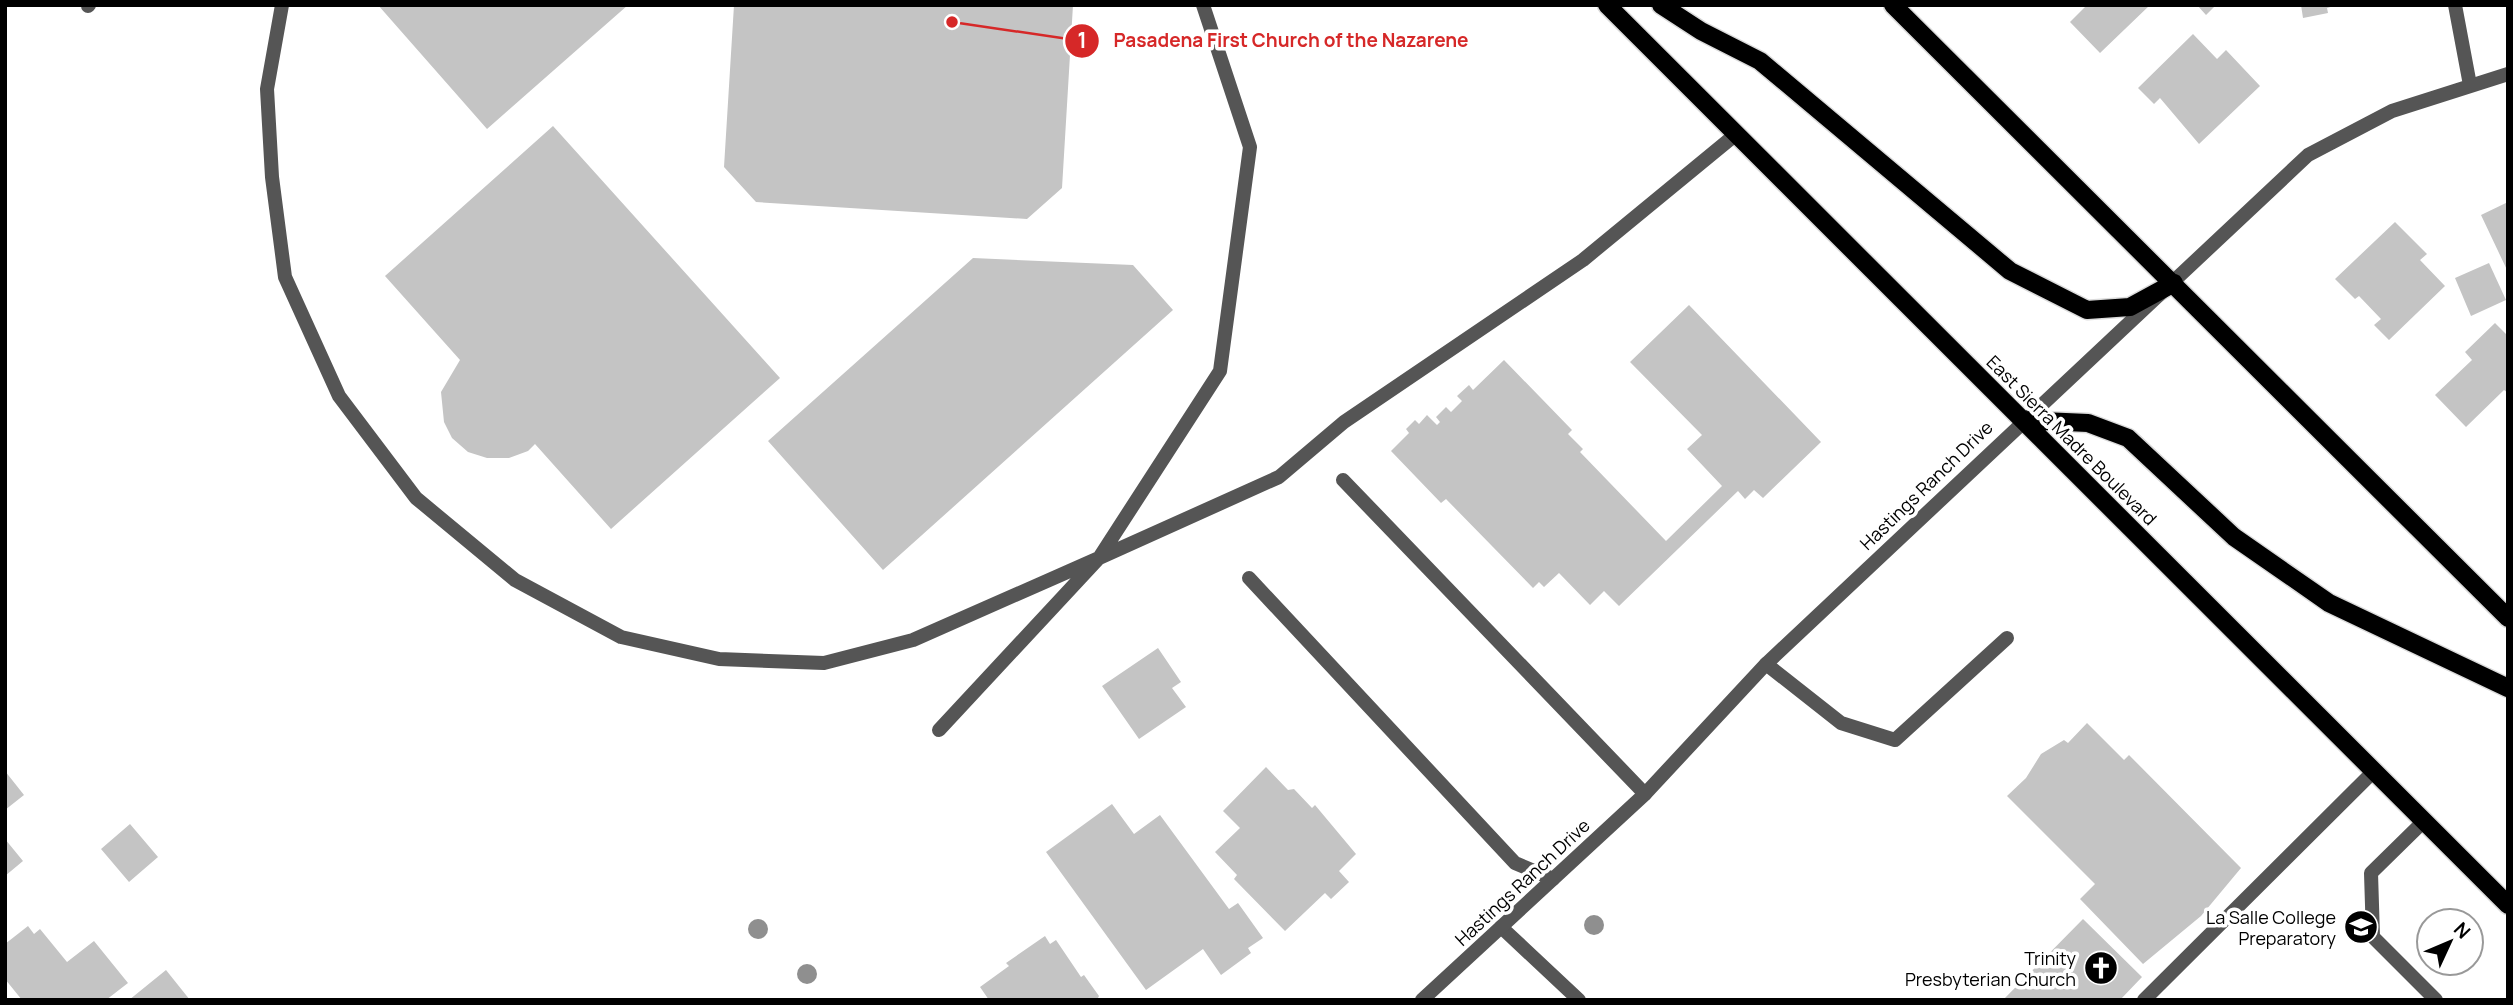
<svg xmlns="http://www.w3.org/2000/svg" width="2513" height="1005" font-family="Manrope,sans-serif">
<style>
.building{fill:#c4c4c4}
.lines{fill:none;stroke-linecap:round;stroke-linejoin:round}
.primary-casing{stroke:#dbdbdb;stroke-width:21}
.service{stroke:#555;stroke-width:14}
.minor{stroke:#555;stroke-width:14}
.primary{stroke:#000;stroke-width:18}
.tree{fill:#8f8f8f}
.labels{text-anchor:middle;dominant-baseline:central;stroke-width:7;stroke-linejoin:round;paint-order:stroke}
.street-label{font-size:18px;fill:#000;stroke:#fff}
.poi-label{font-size:18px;fill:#000;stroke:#fff;text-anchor:end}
.leader{fill:none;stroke:#d62828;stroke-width:2.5}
.callout-dot{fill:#d62828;stroke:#fff;stroke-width:2.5}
.mark-label{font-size:21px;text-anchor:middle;font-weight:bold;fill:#fff}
.callout-label{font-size:19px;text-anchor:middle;font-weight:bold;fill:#d62828;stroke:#fff;stroke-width:7;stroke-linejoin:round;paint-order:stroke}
</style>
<rect width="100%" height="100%" fill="#fff"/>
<path class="building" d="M378,5H628L487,129Z
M734,5H1073L1062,188L1027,219L756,202L724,167Z
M2087,5H2150L2100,53L2070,22Z
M2197,5H2216L2206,15Z
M2301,5H2333L2334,6L2327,8L2328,13L2303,18Z
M2193,34L2217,59L2226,50L2260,86L2199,144L2160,98L2154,104L2138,88Z
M553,126L780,378L611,529L535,444L528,451L509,458H487L468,452L452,438L444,422L441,392L460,360L385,276Z
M2508,202V272L2481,215Z
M2395,222L2427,254L2420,260L2445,286L2389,340L2374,325L2381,319L2359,296L2355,299L2335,279Z
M973,258L1133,265L1173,310L883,570L768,441Z
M2489,263L2506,300L2471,316L2455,278Z
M1689,305L1821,442L1763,498L1754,490L1745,499L1738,491L1619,606L1604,591L1590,605L1559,573L1544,587L1539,582L1533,588L1446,499L1441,503L1391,451L1409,433L1406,429L1415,420L1419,424L1427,415L1437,425L1440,422L1436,417L1446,407L1451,412L1462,401L1457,396L1469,385L1473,390L1504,360L1572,430L1568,434L1583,449L1580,452L1666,541L1722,486L1687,449L1702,435L1630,362Z
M2495,323L2508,336V393L2504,390L2466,427L2435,395L2472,360L2465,352Z
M1158,648L1181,682L1172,688L1186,707L1139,739L1102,686Z
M2087,723L2124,760L2129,755L2241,868L2201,916L2143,964L2080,899L2095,884L2007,796L2026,778L2041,754L2064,740L2068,743Z
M1266,767L1288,790L1294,789L1312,808L1315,805L1356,854L1339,871L1349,882L1331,899L1325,893L1285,931L1234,879L1237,875L1215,852L1240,828L1223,811Z
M5,771L24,795L5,810Z
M1112,804L1134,834L1160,815L1229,909L1238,903L1263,938L1248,948L1251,953L1221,975L1203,949L1146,990L1046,852Z
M130,824L158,857L129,882L101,849Z
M5,839L23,861L5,876Z
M2083,919L2142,977L2120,1000H2003Z
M28,926L34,934L40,929L67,962L94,941L128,983L106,1000H22L5,979V944Z
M1045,936L1050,944L1056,940L1081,977L1084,975L1099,996L1097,1000H989L980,987L1009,966L1006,963Z
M166,970L190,1000H129Z"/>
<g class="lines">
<g class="primary-casing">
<path id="primary" d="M1607,5L2508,905
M1661,5L1701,31L1760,61L2010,271L2087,310L2130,307L2174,283
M1893,5L2508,618
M2023,420L2088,423L2128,438L2234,537L2329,603L2508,688"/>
</g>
<path class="service" d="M282,5L267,89L272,177L285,277L339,396L416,498L515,580L621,637L719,659L824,663L913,640L1099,558L1220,371L1250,147L1203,5
M88,6L89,5
M1343,480L1645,794
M1249,578L1515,863L1553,879
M1766,664L1841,723L1895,740L2007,638
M939,730L1099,558L1279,477L1344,422L1583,260L1735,135
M2423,822L2371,873L2373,937L2436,1000
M1501,927L1579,1000
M2144,1000L2373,772"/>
<path class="minor" d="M2455,5L2470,85
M1422,1000L1645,794L1766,664L2308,155L2392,111L2508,74"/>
<use href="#primary" class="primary"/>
</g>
<g class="tree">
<circle cx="1594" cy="925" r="10"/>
<circle cx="758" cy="929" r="10"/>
<circle cx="807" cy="974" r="10"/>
</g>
<defs>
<g id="school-disc" transform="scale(1.75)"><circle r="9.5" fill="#000" stroke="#fff"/><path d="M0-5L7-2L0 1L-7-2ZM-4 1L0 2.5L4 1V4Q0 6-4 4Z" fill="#fff"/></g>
<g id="church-disc" transform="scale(1.75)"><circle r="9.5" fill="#000" stroke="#fff"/><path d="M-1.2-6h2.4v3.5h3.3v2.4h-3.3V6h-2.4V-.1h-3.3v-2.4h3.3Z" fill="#fff"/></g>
</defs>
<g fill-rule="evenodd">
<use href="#school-disc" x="2361" y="927"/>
<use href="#church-disc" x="2101" y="968"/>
</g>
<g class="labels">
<g class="street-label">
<text transform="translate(2072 440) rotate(45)">East Sierra Madre Boulevard</text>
<text transform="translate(1926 485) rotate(-44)">Hastings Ranch Drive</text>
<text transform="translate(1522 882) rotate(-43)">Hastings Ranch Drive</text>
</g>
<g class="poi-label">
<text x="2336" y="917">La Salle College<tspan x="2336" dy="21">Preparatory</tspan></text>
<text x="2076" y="958">Trinity<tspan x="2076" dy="21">Presbyterian Church</tspan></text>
</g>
</g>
<path class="leader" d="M952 22L1082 41"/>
<g class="callout-dot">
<circle cx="952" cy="22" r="7"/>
<circle cx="1082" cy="41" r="18"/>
</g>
<g class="mark-label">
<text x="1082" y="48">1</text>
</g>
<g class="callout-label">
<text x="1291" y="47">Pasadena First Church of the Nazarene</text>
</g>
<rect width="2513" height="1005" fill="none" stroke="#000000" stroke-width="14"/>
<g transform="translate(2450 942) rotate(46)"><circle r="33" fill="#ffffff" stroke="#999999" stroke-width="2"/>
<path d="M0-5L12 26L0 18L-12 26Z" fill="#000000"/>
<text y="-10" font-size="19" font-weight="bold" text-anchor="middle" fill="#000000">N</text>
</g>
</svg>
